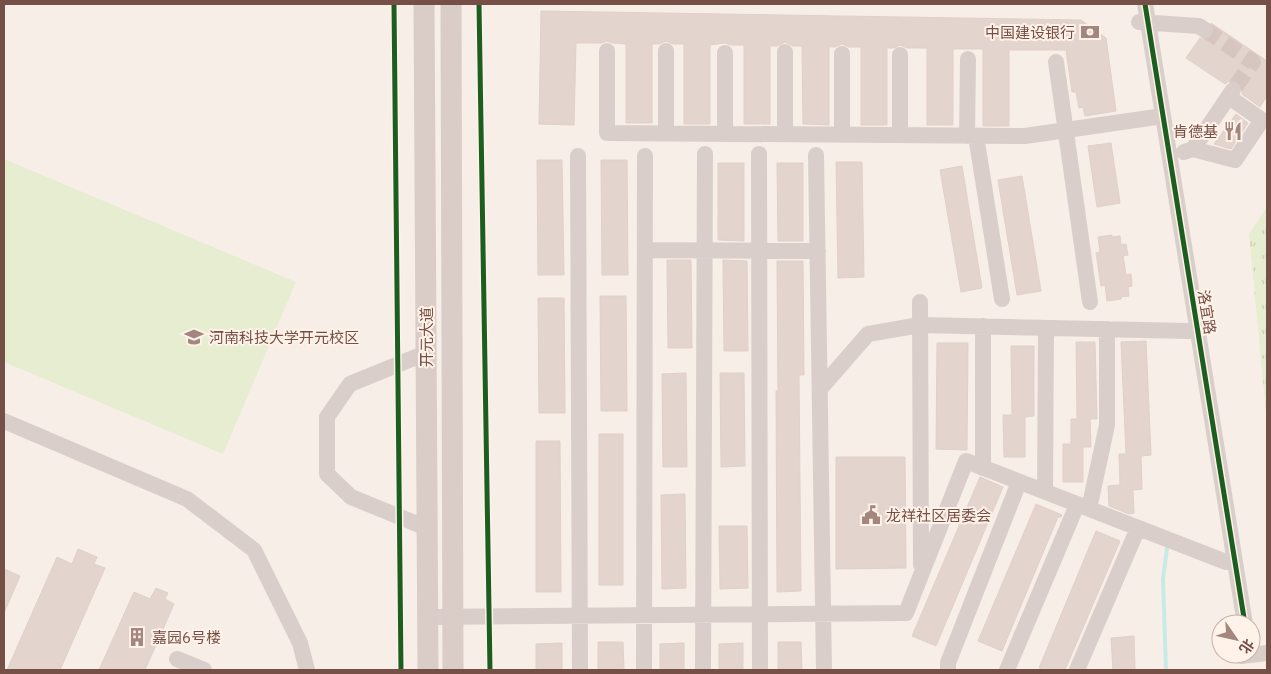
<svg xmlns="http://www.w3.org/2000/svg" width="1271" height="674" font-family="'IBM Plex Sans','Noto Sans SC',sans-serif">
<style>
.grass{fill:url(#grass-tufts)}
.pitch{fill:#e6edd0}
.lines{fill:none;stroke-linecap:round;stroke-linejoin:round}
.stream{stroke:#c8eae7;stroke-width:4}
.building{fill:#e4d4ce;stroke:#e0d0c9}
.minor-tunnel{stroke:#d7c6bf;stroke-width:16;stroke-dasharray:16 8;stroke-linecap:butt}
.minor{stroke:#dacecb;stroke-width:16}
.major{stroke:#daccc6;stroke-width:21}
.cycleway-casing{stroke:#fff2e8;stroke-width:8}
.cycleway{stroke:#1b5e20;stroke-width:5}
.labels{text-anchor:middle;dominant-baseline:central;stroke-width:4;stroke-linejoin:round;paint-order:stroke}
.poi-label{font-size:15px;fill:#764f46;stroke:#fff2e8;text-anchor:start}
.street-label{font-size:15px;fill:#764f46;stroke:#fff2e8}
</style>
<defs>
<pattern id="grass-tufts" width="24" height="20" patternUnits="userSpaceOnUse" patternTransform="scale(1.25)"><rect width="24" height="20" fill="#e6edd0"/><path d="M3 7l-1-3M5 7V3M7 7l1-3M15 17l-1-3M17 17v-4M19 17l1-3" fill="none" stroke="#c9cdb4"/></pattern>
</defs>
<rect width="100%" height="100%" fill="#f7eee7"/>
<path class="grass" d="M1267,207V423L1249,234Z"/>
<path class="pitch" d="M4,159L296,282L223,454L4,362Z"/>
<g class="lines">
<path class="stream" d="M1166,670L1163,579L1167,548"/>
</g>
<path class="building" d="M541,11L1081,20L1106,38L1116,111L1085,116L1083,107L1079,108L1076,92H1072L1066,50H1009V126H983V49H953V125H927V48H907L900,45L894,48H887V125H861V47H849L842,44L835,47H829V125L803,124L802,46H793L785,42L777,46H770V124H744V45H731L725,43L710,45V124H684V44H673L666,41L659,44H652V123H626V44L613,43L607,41L601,43H576L574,125L539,124Z
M1211,23L1267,61V96L1260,107L1242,94V86L1238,82L1229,81L1225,84L1186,58L1200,38L1205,40L1213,36L1215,30Z
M1236,114L1248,123L1231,149L1214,144Z
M1111,143L1120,203L1097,207L1088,146Z
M537,160H562L564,275H538Z
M601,160H627L628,275H602Z
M836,162H862L864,277L838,278Z
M718,163H744V241L718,240Z
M777,163H803V241H778Z
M962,166L982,288L961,292L940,170Z
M1022,176L1041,291L1017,295L998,180Z
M1112,235V237L1120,236L1121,245L1126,244L1128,255L1123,256L1126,275L1131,274L1132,286L1128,287L1129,296L1121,297V299L1107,301L1105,285L1101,286L1096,253L1100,252L1098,237Z
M667,260H691L692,348H668Z
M723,260L747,261L748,351H724Z
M777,261H803L804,375H799L801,591L777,592L776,391H778Z
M600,296H626L627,411H601Z
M538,298H564L565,413H539Z
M1146,341L1151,455L1141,456L1142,489L1133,490L1134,513L1129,514L1109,506L1108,486L1120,485L1119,454H1126L1121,342Z
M1076,342H1095L1097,419H1090L1091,447H1083V482H1063V444H1071V419H1077Z
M937,343H968L967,450L936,449Z
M1011,346H1034V416L1025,417V457H1004L1003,415H1012Z
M686,373L687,467H663L662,374Z
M720,373H744L745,466L721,467Z
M599,434H623V585H599Z
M536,441H560L561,592H536Z
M836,457H905L906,568L836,569Z
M980,477L1003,487L936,646L912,636Z
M685,494L686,588L662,589L661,495Z
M1036,504L1062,515L1061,517H1058L1002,651L978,641Z
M719,526H747L748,588L720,589Z
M1096,531L1120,541L1065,670H1044L1039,668Z
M78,549L97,557L94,564L105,568L60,670H7L57,557L72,564Z
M4,569L20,576L4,613Z
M156,588L168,593L165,599L174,604L145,670H99L134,592L150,599Z
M1134,636L1135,670H1113L1111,638Z
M598,642H623L624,670H598Z
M778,642H801L802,670H778Z
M562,643V670H536V644Z
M684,643V670H660V644Z
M743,643V670H719V644Z"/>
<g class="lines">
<path class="minor-tunnel" d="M1205,30L1253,62L1233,90"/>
<path class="minor" d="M1145,4L1245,624
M1139,22L1199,26L1205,30
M607,51V133L1025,136L1163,116
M666,51V133
M785,52V134
M842,54V135
M900,55V135
M1056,62L1090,302
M725,134V53
M967,136L968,59
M976,136L1002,299
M1193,149L1235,160L1262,120L1229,97
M1184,152L1193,149L1233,90
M759,154L760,670
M816,155L824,670
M578,156L580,670
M645,250L818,251
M920,302L921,565
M983,326V468
M426,353L350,384L327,417V474L351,497L427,528
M820,389L868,334L920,325L1189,331
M4,421L187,499L254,550L300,643L307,670
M1045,492L1046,328
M1089,509L1107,425V329
M428,617L906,613L966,461L1226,562
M1241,656L1267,653
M177,659L204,670
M644,670L645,156
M703,670L705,154
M948,670V663L1019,482
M1007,670L1077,505
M1077,670L1138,528"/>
<path class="major" d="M424,4L428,670
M451,4L453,670"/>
<g class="cycleway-casing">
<path id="cycleway" d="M394,4C395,226 400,448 401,670
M479,4L490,670
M1145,4L1245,624"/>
</g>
<use href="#cycleway" class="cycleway"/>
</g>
<defs>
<g id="bank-bare" transform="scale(1.5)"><path d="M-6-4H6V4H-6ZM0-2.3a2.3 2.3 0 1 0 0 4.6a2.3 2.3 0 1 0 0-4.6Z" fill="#a3877e" stroke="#fff2e8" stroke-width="2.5" paint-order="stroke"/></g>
<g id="restaurant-bare" transform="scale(1.5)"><path d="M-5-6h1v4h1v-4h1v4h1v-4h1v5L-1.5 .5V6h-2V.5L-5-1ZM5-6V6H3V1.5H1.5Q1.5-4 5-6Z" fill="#a3877e" stroke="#fff2e8" stroke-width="2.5" paint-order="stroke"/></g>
<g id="university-bare" transform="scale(1.5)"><path d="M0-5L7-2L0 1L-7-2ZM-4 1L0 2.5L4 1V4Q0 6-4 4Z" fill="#a3877e" stroke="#fff2e8" stroke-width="2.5" paint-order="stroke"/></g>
<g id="civic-bare" transform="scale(1.5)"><path d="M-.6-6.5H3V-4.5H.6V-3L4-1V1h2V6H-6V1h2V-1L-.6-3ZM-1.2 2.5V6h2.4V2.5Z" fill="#a3877e" stroke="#fff2e8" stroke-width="2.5" paint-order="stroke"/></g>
<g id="building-bare" transform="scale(1.5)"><path d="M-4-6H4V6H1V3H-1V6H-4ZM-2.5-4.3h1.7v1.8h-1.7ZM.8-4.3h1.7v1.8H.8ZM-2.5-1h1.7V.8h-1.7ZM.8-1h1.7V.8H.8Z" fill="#a3877e" stroke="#fff2e8" stroke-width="2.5" paint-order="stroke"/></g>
</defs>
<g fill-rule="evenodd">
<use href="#bank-bare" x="1090" y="32"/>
<use href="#restaurant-bare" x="1233" y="131"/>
<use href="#university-bare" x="194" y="337"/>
<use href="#civic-bare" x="871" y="515"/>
<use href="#building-bare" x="137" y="637"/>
</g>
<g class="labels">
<g class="poi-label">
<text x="1075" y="32" text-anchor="end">中国建设银行</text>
<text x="1218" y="131" text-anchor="end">肯德基</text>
<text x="209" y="337">河南科技大学开元校区</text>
<text x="886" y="515">龙祥社区居委会</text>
<text x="152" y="637">嘉园6号楼</text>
</g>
<g class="street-label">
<text transform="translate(1207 312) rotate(81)">洛宜路</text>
<text transform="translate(426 337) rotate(-90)">开元大道</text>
</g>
</g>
<rect width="1271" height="674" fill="none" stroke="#764f46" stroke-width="10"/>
<g transform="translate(1236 639) rotate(124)"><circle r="24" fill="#fff2e8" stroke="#c8b1a7"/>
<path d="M0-4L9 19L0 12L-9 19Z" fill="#a3877e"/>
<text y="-8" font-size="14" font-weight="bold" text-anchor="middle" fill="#764f46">北</text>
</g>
</svg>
